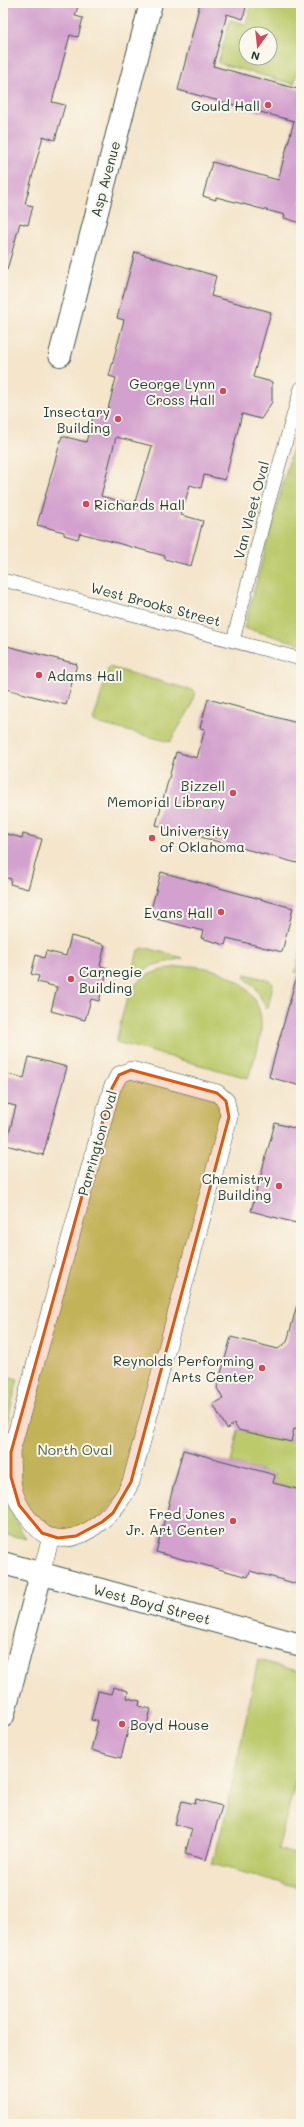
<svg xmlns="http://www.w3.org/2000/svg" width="304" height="2127" font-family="Mali,sans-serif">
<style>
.green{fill:#bcca6c;stroke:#6e8450;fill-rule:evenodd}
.building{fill:#d3a1ce;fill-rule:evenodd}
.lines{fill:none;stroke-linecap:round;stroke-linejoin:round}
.pedestrian-casing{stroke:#3f564b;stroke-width:14}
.minor-casing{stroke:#3f564b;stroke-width:18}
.tertiary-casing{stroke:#3f564b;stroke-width:24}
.pedestrian{stroke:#fff;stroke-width:13}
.minor{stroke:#fff;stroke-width:17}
.tertiary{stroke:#fff;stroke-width:22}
.marked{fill:#de580e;fill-opacity:0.2;stroke:#de580e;stroke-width:3;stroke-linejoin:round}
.poi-dot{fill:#d1495b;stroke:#fbf7ec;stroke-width:1.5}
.labels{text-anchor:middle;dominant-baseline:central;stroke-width:4;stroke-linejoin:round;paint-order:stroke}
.poi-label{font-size:14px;fill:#1f3d34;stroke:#fbf7ec;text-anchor:end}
.street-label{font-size:14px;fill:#1f3d34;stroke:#fbf7ec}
.park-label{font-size:14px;fill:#466042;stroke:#fbf7ec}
</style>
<rect width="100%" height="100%" fill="#fbf7ec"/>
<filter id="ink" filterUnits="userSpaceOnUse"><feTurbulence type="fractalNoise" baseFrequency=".025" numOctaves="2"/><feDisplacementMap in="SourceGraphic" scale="8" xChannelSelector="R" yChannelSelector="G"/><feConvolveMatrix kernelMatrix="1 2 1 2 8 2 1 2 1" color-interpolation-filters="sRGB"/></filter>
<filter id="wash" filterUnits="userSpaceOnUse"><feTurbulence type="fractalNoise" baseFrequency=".012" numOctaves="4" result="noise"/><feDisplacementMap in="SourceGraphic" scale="16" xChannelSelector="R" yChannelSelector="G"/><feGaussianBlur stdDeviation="0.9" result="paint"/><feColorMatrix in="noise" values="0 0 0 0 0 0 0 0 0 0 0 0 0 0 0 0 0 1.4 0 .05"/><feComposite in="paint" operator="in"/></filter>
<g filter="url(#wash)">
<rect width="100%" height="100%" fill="#f4e5cb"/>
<path class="green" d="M251,3H301V73H297L294,84L218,63L230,20L246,24ZM246,34H270V58H246Z
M301,417V644L244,628Z
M109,667L195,691L191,707L170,742L93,722Z
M143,948H147L183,958L154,965L134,975L132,973L138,951Z
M301,950V971L298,973L295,972Z
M187,966C222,966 263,987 261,1027C261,1044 253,1062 248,1078L116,1042C129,991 126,972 187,966Z
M245,974L269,980L273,984L268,1008H266L256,988L244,977Z
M119,1075L226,1101L131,1482L89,1530L42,1533L11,1477Z
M3,1375L18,1379L3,1438Z
M294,1429L301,1430V1490L273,1483L275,1475L231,1463L238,1430L291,1442Z
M3,1498L26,1539L3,1533Z
M258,1660L301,1672V1761L278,1849L301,1856V1888L212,1864L226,1814Z"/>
<g id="blocks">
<path class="building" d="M3,3H79L75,16L83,18L78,37L70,35L52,102L65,105L55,140L43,136L25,204L33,206L28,225L20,223L7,270L3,269Z
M200,3H247L243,19L227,14L213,66L301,90V223L284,218L285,215L216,197V200L203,196L212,162L278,180L294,121L178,90Z
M135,252L216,276L211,296L271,312L253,377L272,382V402L261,419L242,414L225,480L204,475L201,488L190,485L181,515L203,521L191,566L165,559V556L80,533L78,539L64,535V532L37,525L62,436L86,442L95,410L107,413L116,378L109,376L124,320L117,318ZM116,437L152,446L134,505L101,496Z
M3,645L77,664L66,705L3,688Z
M208,699L301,724V864L156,825L176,752L197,758L205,729L200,728Z
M3,833L22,838L23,834L42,839L28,889L10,884L11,879L3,877Z
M161,872L293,908L282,952L227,938L225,945L201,938L203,931L149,917Z
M71,936L105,945L100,966L108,968L99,1001L91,999L85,1020L51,1011L57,987L37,982L39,976L31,974L36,955L44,958L46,951L66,956Z
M297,975H301V1086L269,1077Z
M29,1057L67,1067L43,1155L6,1145L16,1106L3,1103V1073L24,1078Z
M275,1123L301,1130V1204L296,1223L251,1211Z
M297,1305L301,1306V1430L294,1429L291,1442L238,1430L234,1423L227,1429L213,1404L223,1399L217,1388L231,1337L278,1349L287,1342Z
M183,1450L275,1475L273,1483L301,1490V1585L250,1571L248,1577L156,1552Z
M113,1687L128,1691L127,1698L140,1701L139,1706L151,1709L145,1732L129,1727L121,1758L91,1750L98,1721L91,1720L98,1691L111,1694Z
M196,1799L222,1806L206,1860L185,1854L192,1829L175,1824L182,1801L195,1804Z"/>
</g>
</g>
<g filter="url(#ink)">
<use href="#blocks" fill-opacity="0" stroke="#3f564b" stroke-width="1"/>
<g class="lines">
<g class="pedestrian-casing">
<path id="pedestrian" d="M3,580L301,659
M233,641L267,508L301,388"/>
</g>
<g class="minor-casing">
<path id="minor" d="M131,1070L217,1093L226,1101L229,1117L131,1482C119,1509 85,1546 51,1537C42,1535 36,1527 30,1520C24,1513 18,1504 15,1494C10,1481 12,1466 11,1452L112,1088L119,1075Z
M41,1574L51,1537"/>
</g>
<g class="tertiary-casing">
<path id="tertiary" d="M60,355L151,3
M3,1563L301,1645
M3,1716L41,1574"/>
</g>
<use href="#pedestrian" class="pedestrian"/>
<use href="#minor" class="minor"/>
<use href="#tertiary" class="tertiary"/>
</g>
</g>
<path class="marked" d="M131,1070L217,1093L226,1101L229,1117L131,1482L113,1513L102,1522L76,1536L58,1538L42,1533L19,1505L11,1477V1452L112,1088L119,1075Z"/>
<g class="poi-dot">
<circle cx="268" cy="105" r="4"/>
<circle cx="223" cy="391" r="4"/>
<circle cx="118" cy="419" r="4"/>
<circle cx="86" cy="504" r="4"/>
<circle cx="39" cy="675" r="4"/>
<circle cx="233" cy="793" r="4"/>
<circle cx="152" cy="838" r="4"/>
<circle cx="221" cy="912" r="4"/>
<circle cx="71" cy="979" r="4"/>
<circle cx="279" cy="1186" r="4"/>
<circle cx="262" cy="1368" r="4"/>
<circle cx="233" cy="1521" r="4"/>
<circle cx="122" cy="1724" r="4"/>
</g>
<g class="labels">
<g class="poi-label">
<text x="260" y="105">Gould Hall</text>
<text x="215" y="383">George Lynn<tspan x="215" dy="16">Cross Hall</tspan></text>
<text x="110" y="411">Insectary<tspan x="110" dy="16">Building</tspan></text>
<text x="94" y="504" text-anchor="start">Richards Hall</text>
<text x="47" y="675" text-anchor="start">Adams Hall</text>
<text x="225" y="785">Bizzell<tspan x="225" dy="16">Memorial Library</tspan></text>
<text x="160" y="830" text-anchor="start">University<tspan x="160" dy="16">of Oklahoma</tspan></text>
<text x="213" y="912">Evans Hall</text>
<text x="79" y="971" text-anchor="start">Carnegie<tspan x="79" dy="16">Building</tspan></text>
<text x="271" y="1178">Chemistry<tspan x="271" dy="16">Building</tspan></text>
<text x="254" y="1360">Reynolds Performing<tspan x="254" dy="16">Arts Center</tspan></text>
<text x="225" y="1513">Fred Jones<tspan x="225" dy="16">Jr. Art Center</tspan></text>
<text x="130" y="1724" text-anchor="start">Boyd House</text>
</g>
<g class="street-label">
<text transform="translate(105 179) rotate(-75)">Asp Avenue</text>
<text transform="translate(251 510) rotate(-75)">Van Vleet Oval</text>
<text transform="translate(156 604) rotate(15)">West Brooks Street</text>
<text transform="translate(97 1143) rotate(-74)">Parrington Oval</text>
<text transform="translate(152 1604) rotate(15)">West Boyd Street</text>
</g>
<g class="park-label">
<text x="75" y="1449">North Oval</text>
</g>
</g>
<rect width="304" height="2127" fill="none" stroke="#fbf7ec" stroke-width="16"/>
<g transform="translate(258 46) rotate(195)"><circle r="19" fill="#fbf7ec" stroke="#a3ada2"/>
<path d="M0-3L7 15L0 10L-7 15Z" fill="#d1495b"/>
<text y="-6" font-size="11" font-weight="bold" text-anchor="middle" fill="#1f3d34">N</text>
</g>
</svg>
